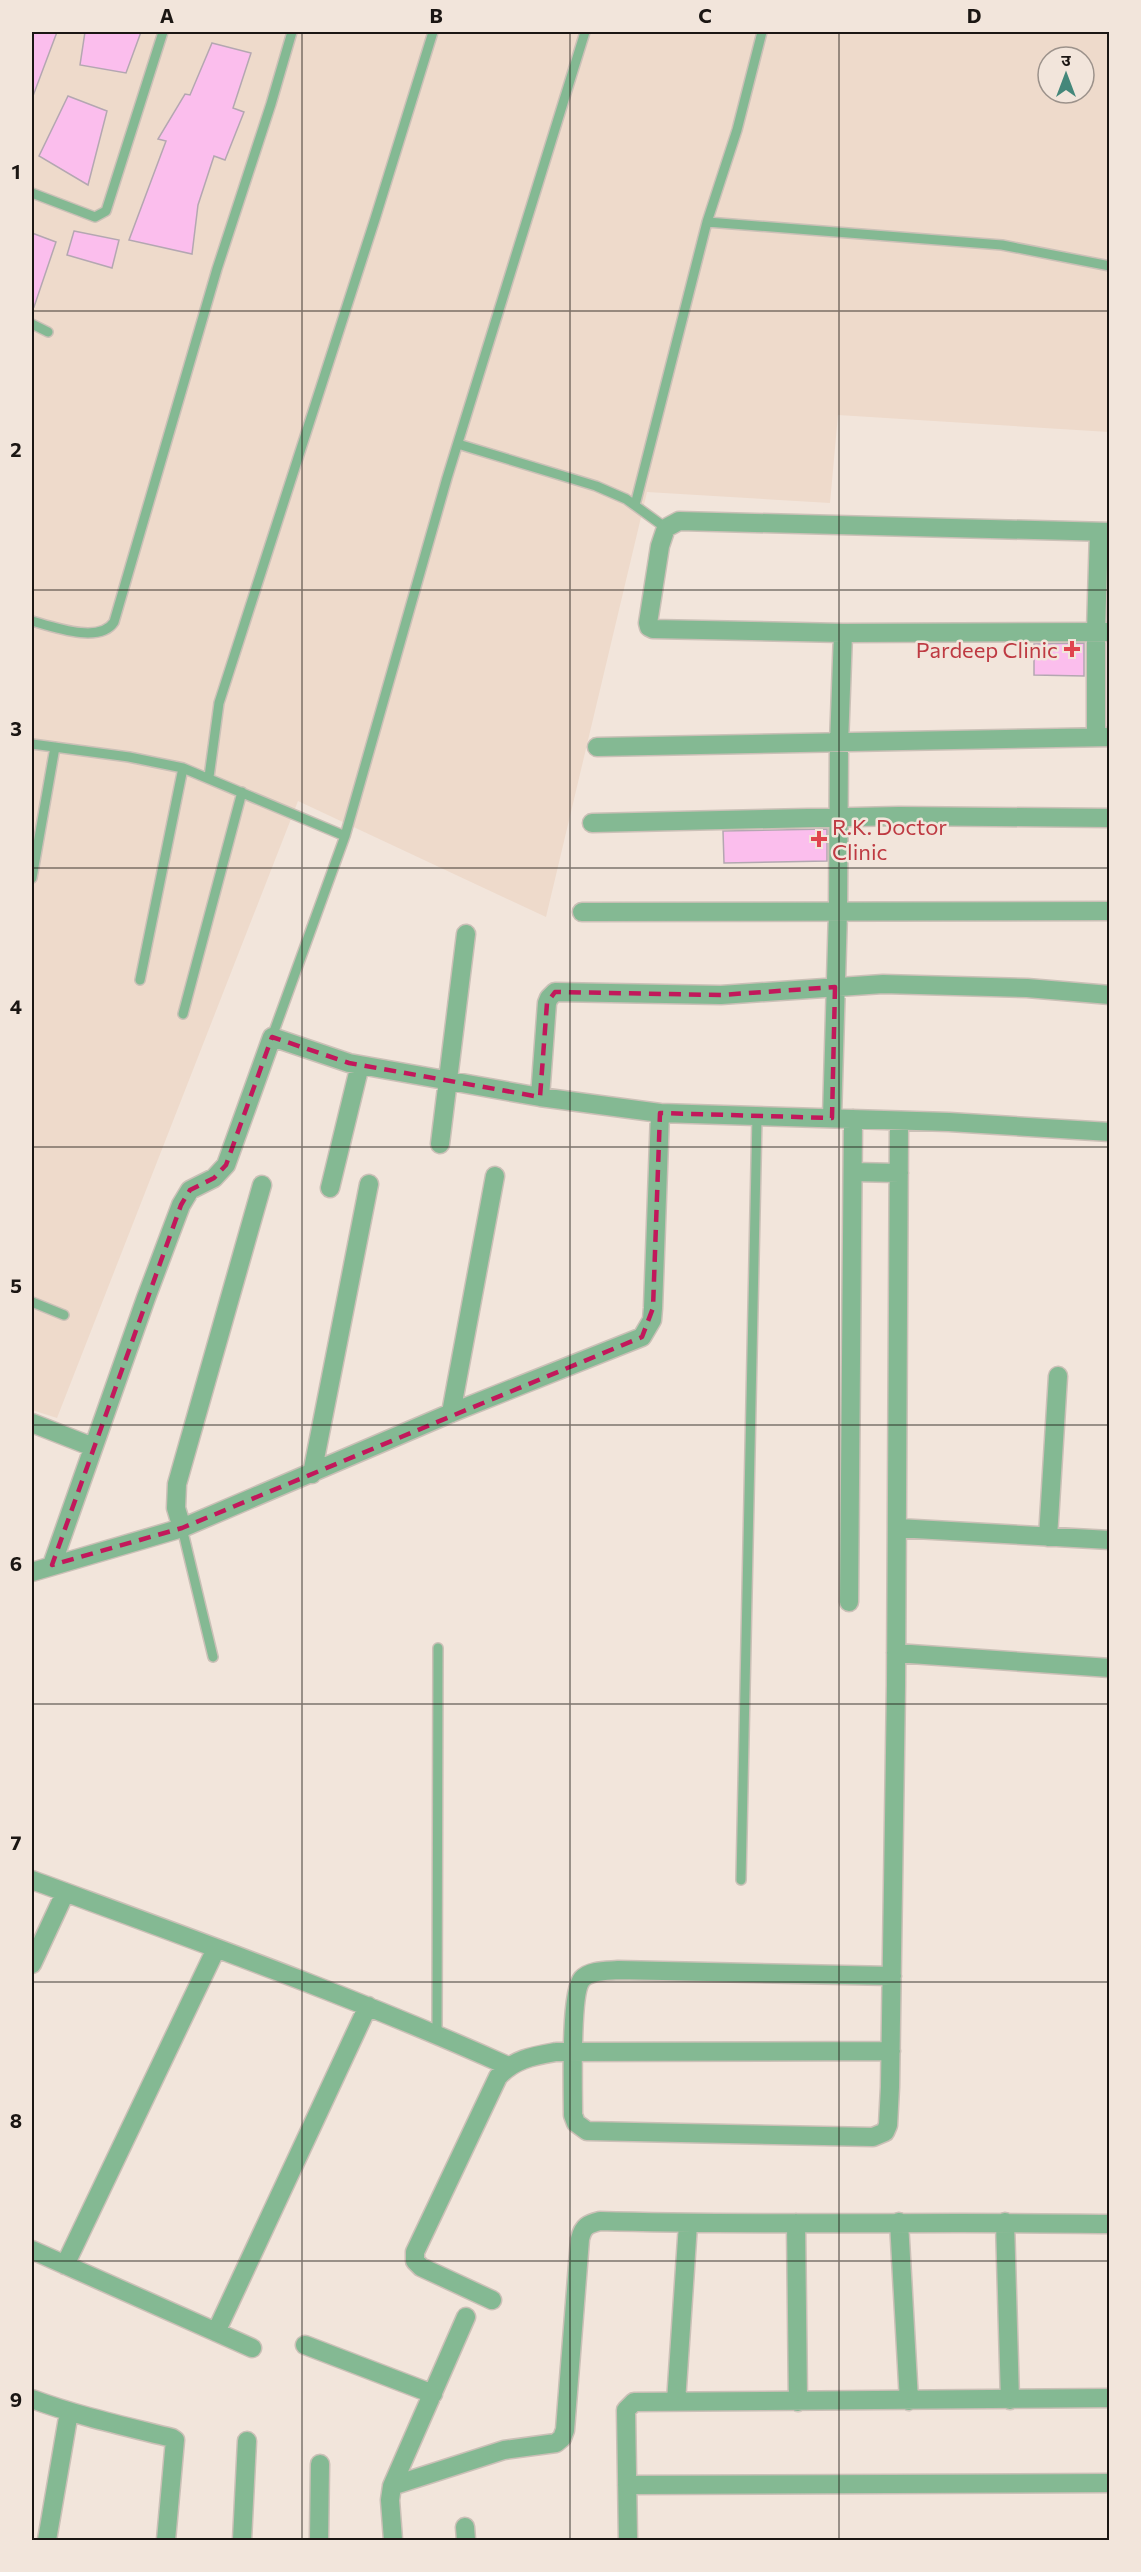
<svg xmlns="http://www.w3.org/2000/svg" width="1141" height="2572" font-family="Commissioner,'Noto Sans Devanagari',sans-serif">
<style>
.industrial{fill:#eedacb;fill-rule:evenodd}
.building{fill:#fbbeed;stroke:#b4a7b1;stroke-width:1.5}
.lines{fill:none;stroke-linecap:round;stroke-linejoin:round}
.lane-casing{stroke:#cbc0b7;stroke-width:12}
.street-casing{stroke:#cbc0b7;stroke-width:21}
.lane{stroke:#84b993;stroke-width:9}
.street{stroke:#84b993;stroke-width:18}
.marked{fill:none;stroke:#c2185b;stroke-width:4.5;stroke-dasharray:12 8;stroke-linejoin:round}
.grid{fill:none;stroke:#1b1613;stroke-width:1.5;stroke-opacity:0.55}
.health-dot{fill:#e0444e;stroke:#f2e5db;stroke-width:2}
.labels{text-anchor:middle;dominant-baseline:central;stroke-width:5;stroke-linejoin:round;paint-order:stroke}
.health-label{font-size:22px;fill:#be3a42;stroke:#f2e5db;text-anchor:end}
.neatline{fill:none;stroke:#1b1613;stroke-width:2}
.grid-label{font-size:20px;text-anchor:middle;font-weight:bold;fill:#1b1613}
</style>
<rect width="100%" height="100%" fill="#f2e5db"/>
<path class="industrial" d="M32,32H1109V432L838,415L830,503L647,492L546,917L298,801L57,1418L32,1410ZM1048,57H1084V93H1048Z"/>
<path class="building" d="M32,32H57L33,96L32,95Z
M85,32H141L126,73L80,65Z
M212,43L251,53L233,108L244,112L225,160L214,156L198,205L192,254L129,240L166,141L158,139L185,94L190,95Z
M68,96L107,111L88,185L39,156Z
M74,231L119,240L112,268L67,255Z
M32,233L56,242L34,307L32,306Z
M1084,643V676L1034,675V644Z
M827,829V861L724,863L723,831Z"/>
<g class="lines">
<g class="lane-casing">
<path id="lane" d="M32,193L95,217L106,211L163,32
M707,222L1002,245L1110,266
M32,324L48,332
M458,444L596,486L626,499L666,528
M635,505L707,222L737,130L762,32
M32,621C53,627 100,644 114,622L217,269L271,104L292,32
M32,744L129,757L183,768L345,836
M209,777L219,703L375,219L433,32
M32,878L55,747
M140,980L183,768
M183,1014L242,792
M272,1037L345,836L447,478L585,32
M32,1302L64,1315
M182,1528L213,1657
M741,1880L757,1116
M437,2034L438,1648"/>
</g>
<g class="street-casing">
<path id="street" d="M1110,532L679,521L666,528L660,546L648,623L649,627L653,629L843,633L1110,632
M1096,737V632L1099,532
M597,747L1110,737
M592,823L899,816L1110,818
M582,912L1110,911
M540,1097L547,1003L549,998L555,992L721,995L883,984L1027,988L1110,995
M832,1118L838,911L839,744L843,633
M440,1144L466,934
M853,1172L899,1173
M330,1188L360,1065
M451,1413L495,1176
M32,1423L93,1447
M312,1474L369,1184
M182,1528L176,1508L177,1484L262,1185
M897,1528L1110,1540
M1048,1537L1058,1376
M52,1565L146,1298L181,1205L190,1190L214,1178L226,1165L272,1037L349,1063L540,1097L660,1113
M32,1572L182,1528L451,1413L642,1337L652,1320L653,1308L660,1113L949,1122L1110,1132
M849,1602L853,1119
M896,1653L1110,1668
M32,1880C192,1939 352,1996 508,2066
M32,1964L65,1893
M892,1976L618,1970C607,1971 590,1970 582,1979C570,1993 573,2092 573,2115L576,2123L587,2131L873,2137L885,2132L888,2125L890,2087L896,1685L899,1121
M899,2222L909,2401
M1005,2222L1010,2400
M796,2223L798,2402
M32,2250L252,2348
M65,2265L216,1949
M492,2300L421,2267L415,2261V2252L498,2077C514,2059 533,2056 556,2052L891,2051
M216,2332L368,2006
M305,2345L433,2394
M32,2399C78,2416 124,2426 172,2438L175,2440L166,2540
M676,2402L688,2224
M627,2485L1110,2483
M392,2486L504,2450L556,2443L562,2438L565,2430L580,2239C583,2226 588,2224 600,2221C770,2226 940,2221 1110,2224
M465,2527L466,2540
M47,2540L69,2412
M242,2540L247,2441
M319,2540L320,2464
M393,2540L390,2500L392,2486L466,2317
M628,2540L626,2410L634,2402L1110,2398"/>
</g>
<use href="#lane" class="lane"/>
<use href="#street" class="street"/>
</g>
<path class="marked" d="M835,987L832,1118L660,1113L653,1308L642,1337L182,1528L52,1565L181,1205L190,1190L214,1178L226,1165L272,1037L349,1063L540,1097L547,1003L555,992L721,995Z"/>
<path class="grid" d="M302,32V2540M570,32V2540M839,32V2540M32,311H1110M32,590H1110M32,868H1110M32,1147H1110M32,1425H1110M32,1704H1110M32,1982H1110M32,2261H1110"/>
<g class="health-dot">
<path d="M1069 640h6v6h6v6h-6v6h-6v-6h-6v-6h6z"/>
<path d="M816 830h6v6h6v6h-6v6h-6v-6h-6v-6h6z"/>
</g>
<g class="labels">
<g class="health-label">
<text x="1058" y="649">Pardeep Clinic</text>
<text x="832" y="826" text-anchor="start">R.K. Doctor<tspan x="832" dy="25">Clinic</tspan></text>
</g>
</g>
<rect width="1141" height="2572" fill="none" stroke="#f2e5db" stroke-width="66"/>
<g transform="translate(1066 75)"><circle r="28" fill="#f2e5db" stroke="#9c928b" stroke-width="1.5"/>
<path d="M0-4.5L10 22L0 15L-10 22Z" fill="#44877a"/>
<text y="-9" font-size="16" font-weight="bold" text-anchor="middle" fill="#1b1613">उ</text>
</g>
<rect x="33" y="33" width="1075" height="2506" class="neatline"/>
<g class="grid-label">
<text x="167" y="23">A</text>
<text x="436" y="23">B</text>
<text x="705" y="23">C</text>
<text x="974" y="23">D</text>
<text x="16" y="179">1</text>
<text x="16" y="457">2</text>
<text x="16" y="736">3</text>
<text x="16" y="1014">4</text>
<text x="16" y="1293">5</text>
<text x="16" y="1571">6</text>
<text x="16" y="1850">7</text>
<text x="16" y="2128">8</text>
<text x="16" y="2407">9</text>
</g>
</svg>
